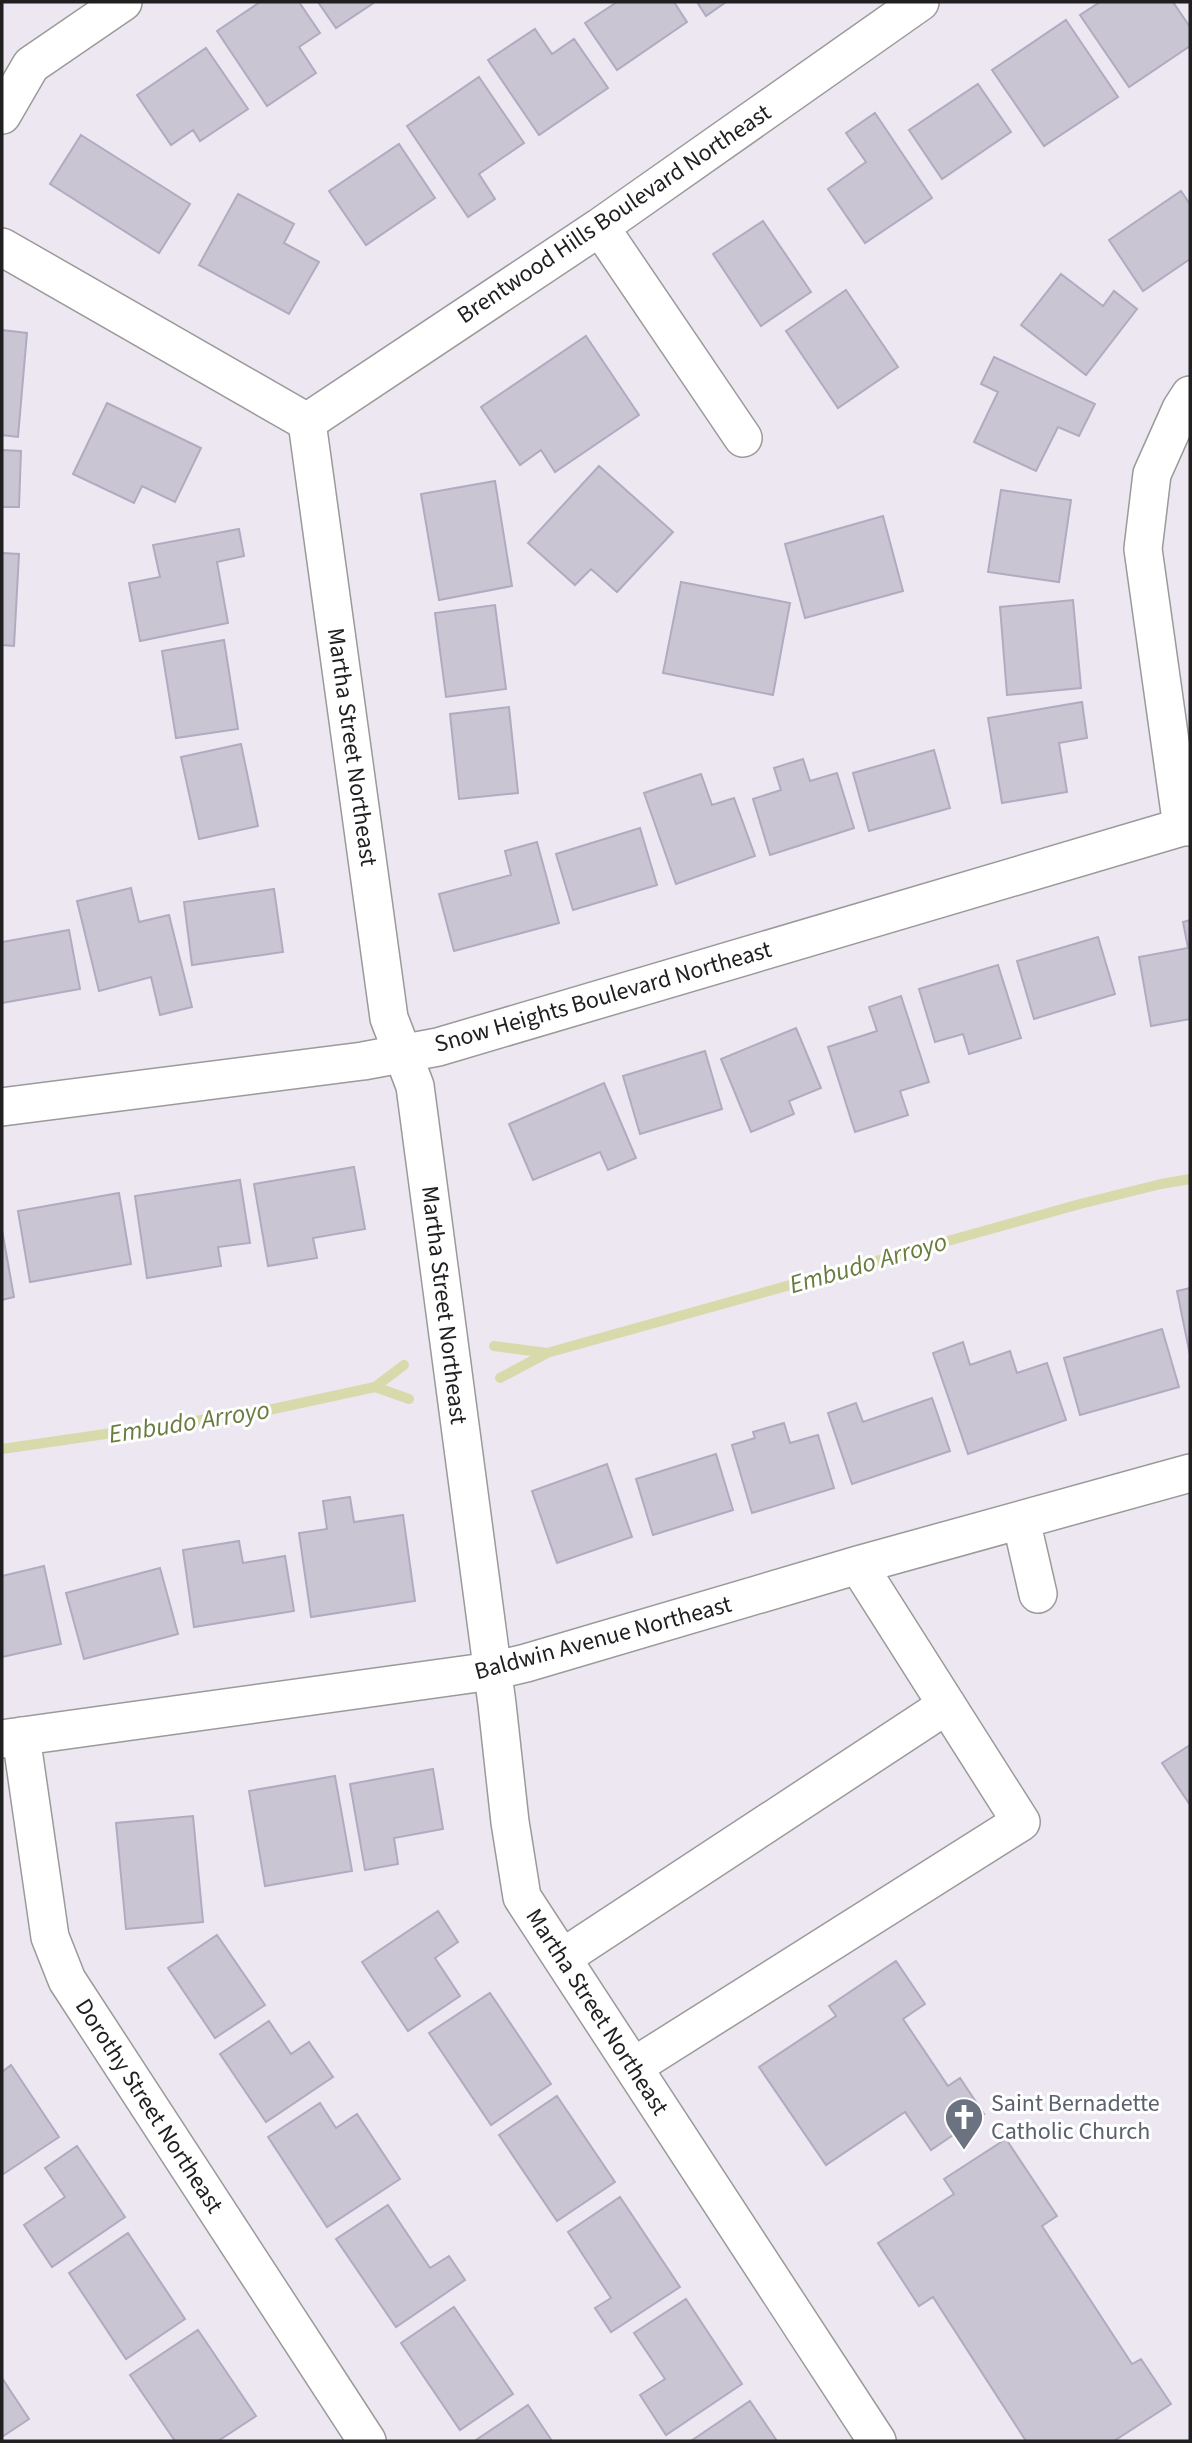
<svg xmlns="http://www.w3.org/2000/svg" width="1192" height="2443" font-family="'Source Sans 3',sans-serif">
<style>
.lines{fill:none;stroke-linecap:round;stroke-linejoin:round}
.stream{stroke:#d8daab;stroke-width:10}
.building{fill:#c9c5d2;stroke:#b0abc1;stroke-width:2}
.minor-casing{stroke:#9a9a9a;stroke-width:40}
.minor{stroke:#fff;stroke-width:37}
.labels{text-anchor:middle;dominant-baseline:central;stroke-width:6;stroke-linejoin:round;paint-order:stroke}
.street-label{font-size:24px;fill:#202020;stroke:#fff}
.worship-label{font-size:24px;fill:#5b616d;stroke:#fff;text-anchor:start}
.water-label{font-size:26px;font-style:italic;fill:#687c3f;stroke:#fff}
</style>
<rect width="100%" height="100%" fill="#ece7f0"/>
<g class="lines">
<path class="stream" d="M494,1346L547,1353
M500,1378L547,1353L1080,1204L1161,1184L1190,1179
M375,1387L409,1399
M2,1449L264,1411L375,1387L404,1365"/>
</g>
<path class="building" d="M260,2H299L320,33L299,47L316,73L267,106L217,31Z
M318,2H375L336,28Z
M617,2H674L687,22L617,70L585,23Z
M697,2H726L706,16Z
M1100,2H1173L1190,27V46L1129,87L1080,15Z
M1066,20L1118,97L1044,146L992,70Z
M535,29L552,54L574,39L608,88L539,135L488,60Z
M206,48L248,109L200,141L193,130L171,145L137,95Z
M479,77L524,143L479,174L495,199L468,217L407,126Z
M978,84L1011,132L942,179L909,130Z
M875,113L932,198L865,243L828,189L866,162L846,133Z
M81,135L190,204L159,253L50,184Z
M399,144L435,198L366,245L329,191Z
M1181,191L1190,204V259L1143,291L1109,240Z
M238,194L294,224L284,243L319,262L289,314L199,265Z
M763,221L811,292L761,326L713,254Z
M1061,274L1103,306L1114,291L1137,309L1086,375L1021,325Z
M846,290L898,367L838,408L786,331Z
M2,330L27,333L18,437L2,435Z
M586,336L639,415L555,472L541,450L520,465L481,407Z
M994,357L1095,404L1079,436L1058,427L1036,471L974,442L998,392L981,384Z
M107,403L201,448L175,502L142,486L134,503L73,474Z
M2,450L21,451L19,507H2Z
M599,466L673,532L617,592L591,569L575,585L528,543Z
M495,481L512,586L439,600L421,494Z
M1001,490L1071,500L1059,582L988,572Z
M883,516L903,591L805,618L785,544Z
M239,529L244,556L217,562L228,623L140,641L129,583L160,577L153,545Z
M2,553L19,554L14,646L2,645Z
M681,582L790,603L773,695L663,673Z
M1073,600L1081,688L1007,695L1000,607Z
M495,605L506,689L446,697L435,613Z
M224,640L238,729L176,738L162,651Z
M1082,702L1087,738L1059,743L1067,792L1002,803L988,718Z
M509,707L518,793L459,799L450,714Z
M241,744L258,826L199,839L181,757Z
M934,750L950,808L869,831L853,773Z
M803,759L810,781L837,773L854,828L770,855L753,799L781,790L774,768Z
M701,774L712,805L734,798L755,856L676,884L644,793Z
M640,828L657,885L573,910L556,854Z
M537,842L559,923L454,951L439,894L511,875L505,851Z
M131,888L139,922L169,915L192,1007L160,1015L151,977L99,991L77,901Z
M274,889L283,952L192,965L184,902Z
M1190,920V1019L1151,1026L1139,957L1188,948L1183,922Z
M69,930L80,989L2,1003V942Z
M1098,937L1115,994L1034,1019L1017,961Z
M998,965L1021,1038L969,1054L963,1034L935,1042L919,989Z
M901,996L929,1082L900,1091L908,1115L855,1132L828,1047L877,1031L869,1007Z
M796,1028L821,1088L789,1101L794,1114L751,1132L721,1059Z
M705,1051L722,1109L640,1134L623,1076Z
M604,1083L636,1158L608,1170L600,1152L533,1180L509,1124Z
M354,1167L365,1229L313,1238L317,1258L268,1266L254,1184Z
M240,1180L250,1243L218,1247L221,1266L147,1278L135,1196Z
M119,1193L131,1264L30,1282L18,1211Z
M2,1230L14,1297L2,1300Z
M1190,1288V1355L1177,1291Z
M1162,1329L1179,1387L1080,1415L1064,1358Z
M963,1342L970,1365L1010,1351L1017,1373L1047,1363L1066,1420L968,1454L933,1353Z
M932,1398L950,1451L852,1484L828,1413L856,1403L863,1422Z
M784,1423L790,1443L818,1435L834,1488L752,1513L732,1445L755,1438L753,1432Z
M716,1454L733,1510L653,1535L636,1479Z
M607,1464L632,1537L557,1563L532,1491Z
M350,1497L354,1522L403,1515L415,1601L311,1617L299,1533L327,1529L323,1501Z
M239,1541L243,1563L285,1556L294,1611L194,1627L183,1550Z
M44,1566L61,1644L2,1657V1576Z
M160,1568L178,1634L84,1659L66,1593Z
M1190,1745V1805L1162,1763Z
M433,1769L443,1829L394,1838L398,1864L365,1870L350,1784Z
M335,1776L352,1871L265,1886L249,1791Z
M193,1816L203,1922L126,1929L116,1823Z
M438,1911L458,1942L435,1958L460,1996L408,2031L362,1962Z
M217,1935L265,2005L215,2038L168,1968Z
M896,1961L925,2004L903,2019L948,2086L960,2078L984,2114L931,2150L905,2112L826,2165L759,2067L836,2016L829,2006Z
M490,1993L551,2084L491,2125L429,2033Z
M269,2021L291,2054L309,2042L333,2077L266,2122L220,2054Z
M11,2065L59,2137L2,2175V2072Z
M557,2096L615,2182L557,2221L499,2135Z
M320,2103L336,2128L357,2114L400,2179L327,2227L268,2137Z
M1006,2139L1057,2216L1042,2226L1132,2364L1141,2359L1171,2404L1114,2441H1026L933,2297L919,2306L878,2243L954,2194L944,2179Z
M77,2146L125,2217L52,2267L24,2225L65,2197L45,2168Z
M620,2197L680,2287L611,2332L595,2308L611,2298L568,2232Z
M388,2205L430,2268L449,2256L465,2280L396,2327L336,2239Z
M128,2233L185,2319L126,2359L69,2273Z
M686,2299L742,2384L666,2435L640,2395L665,2379L634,2333Z
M454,2307L513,2394L460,2430L401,2343Z
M198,2330L256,2416L218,2441H175L130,2375Z
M2,2378L29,2419L2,2437Z
M750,2401L777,2441H691Z
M528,2405L552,2441H476V2440Z"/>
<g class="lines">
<g class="minor-casing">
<path id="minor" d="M2,115L31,65L123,2
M600,227L743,438
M2,247L307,422
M307,422L389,1018L415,1086L497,1704L510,1822L522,1897L877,2441
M307,422L600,227L920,2
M1182,827L1143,549L1152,474L1181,409L1190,395
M2,1107L363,1061L438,1047L1182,827H1190
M1021,1520L1038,1594
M21,1736L50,1937L67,1980L367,2441
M2,1739L492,1671L526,1663L858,1565L1190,1473
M562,1958L947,1705
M633,2067L1021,1822L858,1565"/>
</g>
<use href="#minor" class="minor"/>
</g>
<defs>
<g id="church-pin" transform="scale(2.0125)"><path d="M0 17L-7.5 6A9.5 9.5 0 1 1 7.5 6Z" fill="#6b7280" stroke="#fff"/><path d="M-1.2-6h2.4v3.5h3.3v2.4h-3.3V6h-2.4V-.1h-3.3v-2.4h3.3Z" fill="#fff"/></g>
</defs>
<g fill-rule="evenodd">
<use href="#church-pin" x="964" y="2117"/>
</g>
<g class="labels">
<g class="street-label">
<text transform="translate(614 214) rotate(-34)">Brentwood Hills Boulevard Northeast</text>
<text transform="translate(352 747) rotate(82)">Martha Street Northeast</text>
<text transform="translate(603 997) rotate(-16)">Snow Heights Boulevard Northeast</text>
<text transform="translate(444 1305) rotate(83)">Martha Street Northeast</text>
<text transform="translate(603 1638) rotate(-15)">Baldwin Avenue Northeast</text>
<text transform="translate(597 2012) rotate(57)">Martha Street Northeast</text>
<text transform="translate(149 2106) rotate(57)">Dorothy Street Northeast</text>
</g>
<g class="worship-label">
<text x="991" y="2103">Saint Bernadette<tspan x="991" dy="28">Catholic Church</tspan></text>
</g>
<g class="water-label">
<text transform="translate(868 1263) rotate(-16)">Embudo Arroyo</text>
<text transform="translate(189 1422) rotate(-9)">Embudo Arroyo</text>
</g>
</g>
<rect width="1192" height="2443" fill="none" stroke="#202020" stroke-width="7"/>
</svg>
